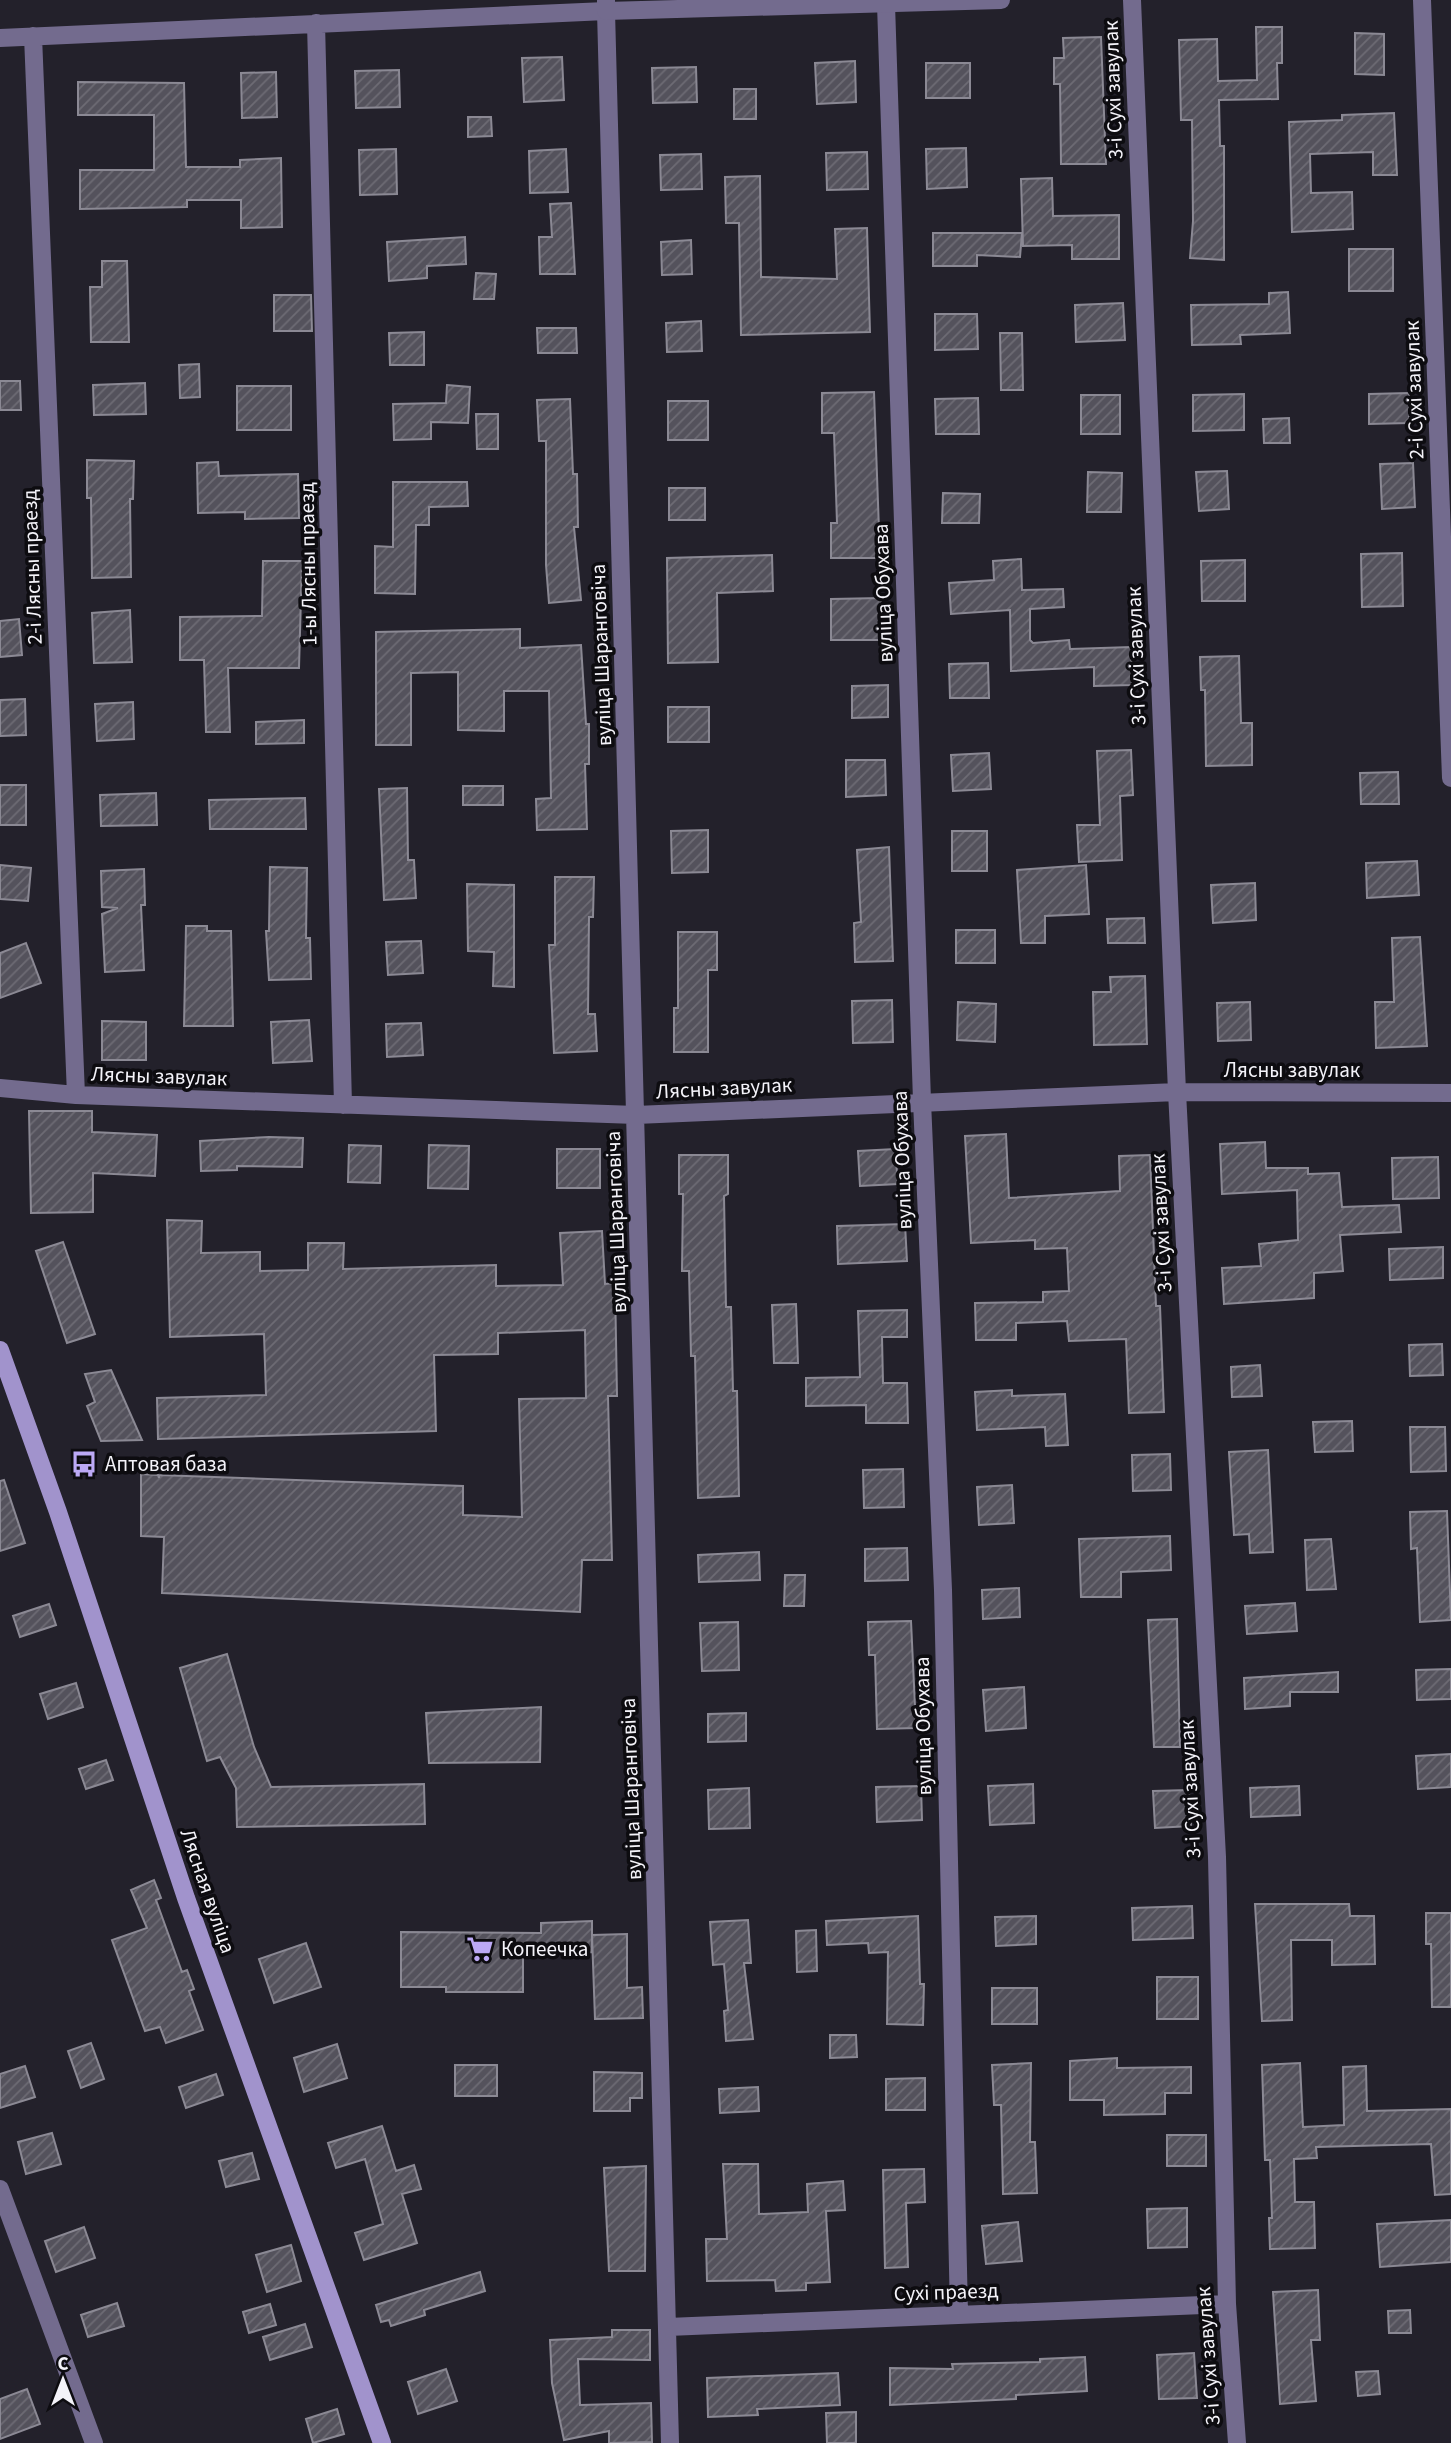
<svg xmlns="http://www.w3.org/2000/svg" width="1451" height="2443" font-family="'Source Sans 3',sans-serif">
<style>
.building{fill:url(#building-hatch);stroke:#8b8994;stroke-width:2}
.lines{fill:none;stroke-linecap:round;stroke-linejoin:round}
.minor{stroke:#736b8e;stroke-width:18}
.tertiary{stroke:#736b8e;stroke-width:18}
.secondary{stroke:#a193cc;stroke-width:18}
.labels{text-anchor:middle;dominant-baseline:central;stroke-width:7;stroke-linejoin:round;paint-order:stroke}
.street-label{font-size:21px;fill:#f4f3f9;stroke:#0d0c10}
.poi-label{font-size:21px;fill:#f4f3f9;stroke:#0d0c10;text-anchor:start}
</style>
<defs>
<pattern id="building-hatch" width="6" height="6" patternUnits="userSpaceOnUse" patternTransform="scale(1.75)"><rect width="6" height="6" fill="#54525c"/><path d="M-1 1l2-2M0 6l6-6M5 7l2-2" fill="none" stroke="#6d6b74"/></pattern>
</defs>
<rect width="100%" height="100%" fill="#23212b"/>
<path class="building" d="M1256,27H1282V63H1277L1278,99L1219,100L1220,146H1224V260L1190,258L1193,221L1192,120H1181L1179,40L1217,39L1218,81L1257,80Z
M1355,33L1384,34V75L1355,74Z
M1101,37L1106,164H1061L1060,84H1054V58H1064L1063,38Z
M562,57L564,100L524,102L522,58Z
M855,61L856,102L817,104L815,63Z
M926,63H970V98H926Z
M696,67L697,102L653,103L652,68Z
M399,70L400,107L356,108L355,71Z
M276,72L277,117L242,118L241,73Z
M78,82L184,83L186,167H240V160L281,158L282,227L241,228V200H187V207L80,209V170H154V115H78Z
M734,89H756V119H734Z
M1394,113L1397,175H1373V152L1310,154L1311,193L1352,192L1353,229L1292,232L1289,122L1342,120V115Z
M468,117H491L492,136L468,137Z
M966,148L967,187L927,189L926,149Z
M396,149L397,194L360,195L359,150Z
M566,149L568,192L530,193L529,151Z
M867,152L868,189L827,190L826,153Z
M701,154L702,189L661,190L660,155Z
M760,176L761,277L837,279L835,229L867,228L870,332L741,335L739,223H726L725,177Z
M1052,178L1053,216L1119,215V259H1072V245L1023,246L1021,179Z
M571,203L575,274H540L539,237H552L550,204Z
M933,233H1022L1020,257L977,255V266H933Z
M465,237L466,264L427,266V278L389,281L387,242Z
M691,240L692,274L662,275L661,242Z
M1349,249H1393V291H1349Z
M102,261H127L129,342H91L90,287H102Z
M476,273L496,274L494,299H474Z
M1288,292L1290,333L1240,335L1241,344L1192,345L1191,305L1269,304V293Z
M274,295H311L312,331H274Z
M1123,303L1125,340L1076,342L1075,305Z
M935,314H977L978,349L935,350Z
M701,321L702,351L667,352L666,323Z
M537,328H576L577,353H538Z
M424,332V365H390L389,333Z
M1000,333H1022L1023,390H1001Z
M199,364L200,397L180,398L179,365Z
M0,381H20L21,410H0Z
M145,383L146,414L94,415L93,385Z
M447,385L470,387L468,423L431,422V439L394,440L393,404L446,403Z
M237,386H291V430H237Z
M874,392L880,558H831V523H837L834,433H822V393Z
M1409,393V423L1369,424V394Z
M1244,394V430L1193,431V395Z
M1081,395H1120V434H1081Z
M978,398L979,434H936L935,399Z
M570,399L573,474H577L578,527H574L581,600L549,603L546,565V441H539L537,400Z
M668,401H708V440H668Z
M476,414H498V449H477Z
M1289,418L1290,443H1264L1263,419Z
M87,460L134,461L133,499H130L131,577L92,578L91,498H87Z
M218,462L219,476L298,474L299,518L245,519V512L198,513L197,463Z
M1413,463L1415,507L1382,509L1380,464Z
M1227,471L1229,509L1199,511L1196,472Z
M1088,472L1122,473L1121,512H1087Z
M393,482H467L468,506L429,507V525H416L415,594L375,593V546L393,547Z
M669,488H705V520H669Z
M943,493L980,494L979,523H942Z
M1402,553L1403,606L1362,607L1361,554Z
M772,555L773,591L717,593L718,662L668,663L667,558Z
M1021,559L1022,590L1063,589L1064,607L1030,609V640L1033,643L1069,640L1070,649L1131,647L1132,685L1094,686V667L1011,671L1010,610L951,614L949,583L994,580L993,561Z
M1245,560V601H1202L1201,561Z
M263,561H302L299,668H228L230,732H206L204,660H180V617L262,616Z
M881,598V640H831V599Z
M130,610L132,662L94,663L92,613Z
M19,619L22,655L0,657V621Z
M520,629V648L581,645L586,724H589V764H585L587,829L537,830L536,799L551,798L549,691H504V731L458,730V672L411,673V745H376V632Z
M1239,656L1241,723H1252V765L1206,766L1205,690H1201L1200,657Z
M988,663L989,698H950L949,664Z
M888,685V717L852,718V686Z
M25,699L26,735L0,736V700Z
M133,702L134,739L97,741L95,704Z
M668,707H709V742H668Z
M304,720V743L256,744V722Z
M1131,750L1133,795L1120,796L1122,860L1079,862L1077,825H1100L1097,751Z
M989,753L991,789L953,791L951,755Z
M846,760H885L886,795L846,797Z
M1398,772L1399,804H1361L1360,773Z
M0,785H26V825H0Z
M463,786H503V805H463Z
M407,788L408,860H414L416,898L384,900L379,789Z
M156,793L157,825L101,826L100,795Z
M305,798L306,829H210L209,800Z
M708,830V872L672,873L671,831Z
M952,831H987V871H952Z
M889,847L893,961L855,962L854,923L861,922L857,850Z
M1417,861L1419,895L1367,898L1366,863Z
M0,865L31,868L28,901L0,899Z
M1086,865L1089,914L1045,916V943H1021L1017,870Z
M270,867L307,868L306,938H310L311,979L269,980L266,931H269Z
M144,869L145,905H141L144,970L105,972L102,914L118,908L102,907L101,871Z
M555,877H594L593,917H589L588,1014H595L597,1051L554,1053L549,945H555Z
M1255,883L1256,920L1213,923L1211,885Z
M467,884L514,885V987L493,986L494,952L468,951Z
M1144,918L1145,943H1108L1107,919Z
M186,926H207V931H231L233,1026H184Z
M956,930H995V963H956Z
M678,932H717V970H708V1052H674V1008H678Z
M1420,937L1427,1046L1376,1048L1375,1002H1394L1392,938Z
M421,941L423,973L388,975L386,942Z
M26,943L41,983L0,998V953Z
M1145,976L1147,1044L1094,1045L1093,992H1111L1110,977Z
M892,1000L893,1042L853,1043L852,1001Z
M958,1002L996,1004L995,1042L957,1040Z
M1250,1002L1251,1040L1218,1041L1217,1003Z
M309,1020L312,1061L273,1063L271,1022Z
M102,1021L146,1022V1060H102Z
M421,1023L423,1055L387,1057L386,1024Z
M29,1111H92V1132L157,1135L155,1176L93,1173V1212L31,1213Z
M1006,1134L1009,1198L1120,1191L1119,1156L1150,1155L1156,1306H1160L1164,1412L1129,1413L1126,1339L1069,1341L1067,1321L1016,1323V1340H976L975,1303L1043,1302V1292L1069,1291L1067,1248L1035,1249V1240L971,1243L965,1136Z
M269,1137L303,1138L302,1167L237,1166V1170L201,1171L200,1141Z
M1265,1142L1266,1168H1308V1174L1339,1173L1342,1207L1399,1205L1401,1232L1340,1235L1343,1271L1314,1273V1298L1224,1304L1222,1268L1261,1266L1259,1244L1298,1240L1297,1190L1222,1194L1220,1144Z
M349,1145L381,1146L380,1183L348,1182Z
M429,1145L469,1146L468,1189L428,1188Z
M557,1149H600V1188H557Z
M895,1149L898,1184L860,1186L858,1151Z
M679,1155H728V1194L724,1196L726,1307H731L733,1391H737L739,1496L698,1498L695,1356H691L689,1271H682L683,1194H679Z
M1438,1157L1439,1198L1393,1199L1392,1158Z
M167,1220L202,1221L201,1253L260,1252V1271L308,1270V1243H344L343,1269L496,1265V1286L563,1285L560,1233L602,1231L605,1284L615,1283L617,1396H608L612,1560H582L580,1612L162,1593L164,1537L141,1536V1474L158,1475L159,1478V1475L463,1486V1515L522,1517L519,1399L586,1398L585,1330L498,1333V1354L434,1355L436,1431L158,1439L157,1398L266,1395L264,1334L170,1337Z
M905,1224L907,1261L838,1264L837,1226Z
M63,1242L95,1334L67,1343L36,1251Z
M1443,1247V1278L1390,1280L1389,1249Z
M796,1304L798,1363H774L772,1305Z
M907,1310V1337H882L883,1383H907L908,1423H866V1405L806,1406V1378L860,1377L858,1311Z
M1442,1344L1443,1375L1410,1376L1409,1345Z
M1260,1365L1262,1396L1232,1397L1231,1367Z
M111,1370L142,1440L101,1441L87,1406L95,1402L85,1374Z
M1012,1390V1396L1065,1394L1068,1445L1046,1446L1045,1427L977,1430L975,1392Z
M1352,1421L1353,1451L1315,1452L1313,1422Z
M1410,1427H1445L1446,1471L1411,1472Z
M1268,1450L1273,1552L1250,1553L1249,1534L1234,1535L1229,1452Z
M1170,1454L1171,1490L1133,1491L1132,1455Z
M903,1469L904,1507L864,1508L863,1470Z
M4,1480L25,1543L0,1551V1481Z
M1012,1485L1014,1523L979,1525L977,1487Z
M1447,1511L1451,1620L1420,1622L1417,1548L1411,1549L1410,1512Z
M1170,1536L1171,1570L1121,1572V1597H1081L1079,1539Z
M1331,1539L1336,1589L1307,1590L1305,1540Z
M907,1548L908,1580L865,1581V1549Z
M759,1552L760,1580L699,1582L698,1555Z
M785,1575H805L804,1606H784Z
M1019,1588L1020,1617L983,1619L982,1590Z
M1295,1603L1297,1631L1247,1634L1245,1606Z
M49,1604L56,1625L20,1637L13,1616Z
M1177,1619L1180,1747H1154L1148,1620Z
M911,1621L916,1728L877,1729L875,1655H869L868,1622Z
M738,1622L739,1670L702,1671L700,1623Z
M227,1654L254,1747L271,1787L424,1784L425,1824L237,1827L236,1788L220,1757L207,1761L180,1668Z
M1451,1669V1699L1417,1700L1416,1670Z
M1338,1672V1692H1290V1706L1245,1709L1244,1678Z
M76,1683L83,1707L48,1719L40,1694Z
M1024,1687L1026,1728L986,1731L983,1690Z
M541,1707L540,1762L429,1763L426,1713Z
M746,1713V1741L708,1742V1714Z
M1451,1754V1787L1418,1789L1416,1756Z
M106,1760L113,1780L86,1789L79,1769Z
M1033,1784L1034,1823L990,1825L988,1786Z
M921,1786L922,1820L877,1822L876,1787Z
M1299,1786L1300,1815L1251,1817L1250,1788Z
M749,1788L750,1828L709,1829L708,1790Z
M1189,1790L1191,1826L1155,1828L1153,1791Z
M154,1880L161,1898L156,1900L182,1972L187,1970L194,1989L189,1991L203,2030L166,2043L160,2027L145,2031L112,1940L147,1928L131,1890Z
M1255,1904H1349L1350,1916H1374L1375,1964L1332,1965V1940H1291L1292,2020L1262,2021Z
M1192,1906L1193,1938L1133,1940L1132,1908Z
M1426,1913H1451V2007H1432L1431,1944H1426Z
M918,1916L920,1984H924L923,2025L887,2024L888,1952L869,1953L868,1943L827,1945L826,1921Z
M1036,1916V1944L996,1946L995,1917Z
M748,1920L751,1963H744L753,2039L726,2041L724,2011L728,2010L724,1964L713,1965L710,1922Z
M592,1921V1952L523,1954V1992H446V1987H401V1932L541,1933V1923Z
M816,1930L817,1971L797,1972L796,1931Z
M627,1934V1988L642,1987L643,2018L595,2019L592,1935Z
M306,1943L321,1987L274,2003L259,1959Z
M1157,1977H1198V2019H1157Z
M992,1988H1037V2024H992Z
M830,2035H856L857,2057L830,2058Z
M91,2043L104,2079L81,2088L68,2051Z
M337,2044L347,2078L304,2092L294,2058Z
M1117,2058V2068L1191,2067V2093H1165V2114L1104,2115V2100H1070V2061Z
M1031,2063L1030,2142H1035L1037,2193L1003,2194L1001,2105H994L992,2065Z
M1300,2063L1303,2127L1344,2125L1343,2067L1366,2066L1367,2111L1451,2109V2194L1435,2195L1431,2144L1316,2147L1317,2158L1294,2159L1295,2202H1314L1315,2248L1270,2249L1269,2218H1272L1270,2160H1265L1262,2065Z
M455,2065H497V2096H455Z
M25,2066L35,2097L0,2108V2074Z
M594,2072L642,2073V2098H630V2111H594Z
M216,2074L223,2095L186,2108L179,2087Z
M925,2078V2110H886V2079Z
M758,2087L759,2111L720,2113L719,2089Z
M382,2126L396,2171L414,2165L421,2189L402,2194L417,2243L364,2260L355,2233L383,2224L365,2159L336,2168L328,2143Z
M52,2133L61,2164L26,2174L18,2142Z
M1167,2135H1206V2166H1167Z
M252,2153L259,2179L226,2187L219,2161Z
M723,2164H758L759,2214L808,2212L807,2184L843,2181L845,2210L826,2211L830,2282L806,2283V2290L776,2291L775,2280L707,2281L706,2239H727Z
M646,2166L645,2271H609L604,2168Z
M924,2169L925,2202L906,2203L908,2267L885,2268L883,2170Z
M1187,2208V2247L1148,2248L1147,2209Z
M1451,2220V2262L1380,2267L1377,2224Z
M1018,2222L1022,2261L986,2264L982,2226Z
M84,2227L95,2258L56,2272L45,2241Z
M291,2245L301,2281L267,2292L256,2255Z
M480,2272L485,2291L424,2310L425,2315L391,2326L389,2320L381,2322L376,2305Z
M1318,2290L1320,2340H1311L1316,2401L1280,2404L1273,2292Z
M117,2303L124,2326L88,2337L81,2315Z
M270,2304L276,2325L249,2333L243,2312Z
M1410,2310L1411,2333H1389L1388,2311Z
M305,2324L312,2347L270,2360L263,2337Z
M612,2330H650V2360L578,2359L580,2405L651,2403L652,2442L609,2443V2431L564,2440L552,2383L550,2340L612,2337Z
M1194,2353L1197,2398L1159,2399L1157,2355Z
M1085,2357L1087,2391L1016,2395V2399L890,2405V2368L953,2369L952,2364L1040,2362V2359Z
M446,2369L457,2401L418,2414L408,2382Z
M1378,2371L1380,2394L1358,2396L1356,2372Z
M838,2373L840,2405L757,2409L758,2415L708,2417L707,2378Z
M27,2389L40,2424L0,2439V2399Z
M337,2409L344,2434L313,2443L306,2419Z
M856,2412V2443H827L826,2413Z"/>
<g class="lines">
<path class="minor" d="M1132,0L1177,1092L1217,1857L1227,2304L1237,2443
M1422,0L1451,778
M886,4L922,1101L943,1590L959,2314
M316,23L343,1105
M33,36L76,1095
M0,38L606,11L670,2443
M0,1088L76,1095L636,1115L1177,1092L1451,1093
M0,2189L94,2443
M668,2327L1227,2304"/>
<path class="tertiary" d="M606,0V11L1001,0"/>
<path class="secondary" d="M0,1350L58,1512L186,1898L382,2443"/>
</g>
<defs>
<g id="bus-bare" transform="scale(2.1)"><path d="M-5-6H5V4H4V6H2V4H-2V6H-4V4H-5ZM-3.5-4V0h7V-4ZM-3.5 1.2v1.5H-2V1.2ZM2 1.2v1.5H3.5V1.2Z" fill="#bca9f5" stroke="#0d0c10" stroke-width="2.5" paint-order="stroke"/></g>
<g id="supermarket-bare" transform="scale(2.1)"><path d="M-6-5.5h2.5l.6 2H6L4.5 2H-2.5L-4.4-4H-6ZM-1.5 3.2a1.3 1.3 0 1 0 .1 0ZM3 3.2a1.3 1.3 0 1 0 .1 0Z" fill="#bca9f5" stroke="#0d0c10" stroke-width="2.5" paint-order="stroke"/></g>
</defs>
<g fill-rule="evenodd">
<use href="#bus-bare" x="84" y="1464"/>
<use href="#supermarket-bare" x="480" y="1949"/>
</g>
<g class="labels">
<g class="street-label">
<text transform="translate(1113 90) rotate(-92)">3-і Сухі завулак</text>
<text transform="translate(1414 390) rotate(-92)">2-і Сухі завулак</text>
<text transform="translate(308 564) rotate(-91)">1-ы Лясны праезд</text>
<text transform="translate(32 567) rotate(-92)">2-і Лясны праезд</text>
<text transform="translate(883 593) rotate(-92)">вуліца Обухава</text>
<text transform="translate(601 655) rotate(-92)">вуліца Шаранговіча</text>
<text transform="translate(1136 656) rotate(-92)">3-і Сухі завулак</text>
<text x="1292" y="1070">Лясны завулак</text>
<text transform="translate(159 1076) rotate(2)">Лясны завулак</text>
<text transform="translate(724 1088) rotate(-3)">Лясны завулак</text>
<text transform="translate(902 1160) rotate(-92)">вуліца Обухава</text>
<text transform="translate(616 1222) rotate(-92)">вуліца Шаранговіча</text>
<text transform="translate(1161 1223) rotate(-93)">3-і Сухі завулак</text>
<text transform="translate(923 1726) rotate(-91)">вуліца Обухава</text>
<text transform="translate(631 1789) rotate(-92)">вуліца Шаранговіча</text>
<text transform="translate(1190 1789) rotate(-93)">3-і Сухі завулак</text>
<text transform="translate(208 1891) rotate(71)">Лясная вуліца</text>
<text transform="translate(946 2292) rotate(-2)">Сухі праезд</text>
<text transform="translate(1208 2356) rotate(-94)">3-і Сухі завулак</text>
</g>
<g class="poi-label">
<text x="105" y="1464">Аптовая база</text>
<text x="501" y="1949">Копеечка</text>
</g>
</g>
<g transform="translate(63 2380)" stroke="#0d0c10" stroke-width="5" paint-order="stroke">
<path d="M0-5L12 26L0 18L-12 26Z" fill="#f4f3f9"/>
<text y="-10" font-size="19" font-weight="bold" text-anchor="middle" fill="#f4f3f9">С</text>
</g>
</svg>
